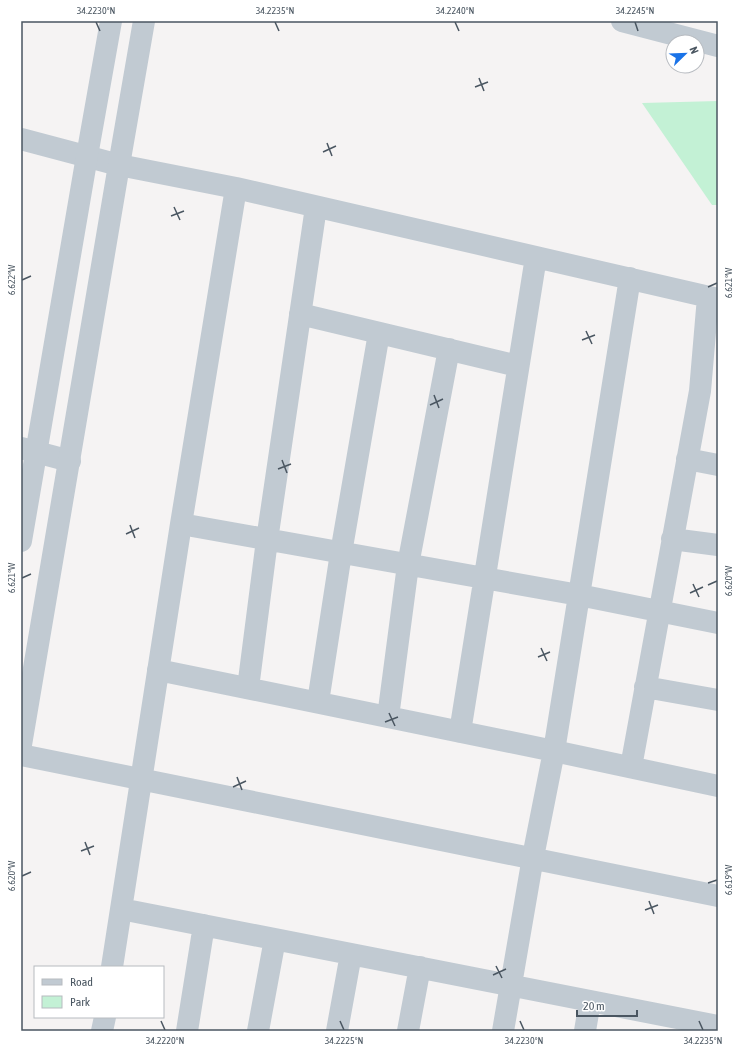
<svg xmlns="http://www.w3.org/2000/svg" width="739" height="1052" font-family="'Asap Condensed',sans-serif">
<style>
.green{fill:#c3f1d5}
.lines{fill:none;stroke-linecap:round;stroke-linejoin:round}
.minor{stroke:#c1cad2;stroke-width:22}
.tertiary{stroke:#c1cad2;stroke-width:22}
.ticks{fill:none;stroke:#4a5661;stroke-width:1.5}
.neatline{fill:none;stroke:#4a5661;stroke-width:1.5}
.ticks-label{font-size:10px;text-anchor:middle;fill:#4a5661}
</style>
<rect width="100%" height="100%" fill="#f5f3f3"/>
<path class="green" d="M718,101V205H712L642,103Z"/>
<g class="lines">
<path class="minor" d="M622,21L718,46
M21,139L119,165L236,188L718,299
M300,314L518,366
M21,448L70,461
M687,459L718,465
M181,524L579,595L718,623
M672,539L718,545
M158,670L554,751L718,786
M645,687L718,700
M248,688L267,540L316,207
M318,702L341,553L379,333
M388,717L408,565L449,349
M460,732L536,257
M21,755C253,804 486,847 718,896
M631,767L700,391L708,297
M121,909L718,1026
M112,967L181,524L236,188
M102,1031L105,1017
M187,1031L204,925
M258,1031L275,939
M337,1031L351,954
M408,1031L420,967
M503,1031L533,857L554,751L630,278
M585,1031L590,1001"/>
<path class="tertiary" d="M21,541L87,156L111,21
M21,745L119,165L144,21"/>
</g>
<path class="ticks" d="M96,22L100,31M275,22L279,31M455,22L459,31M635,22L638,31M479,78L484,91M475,87L488,82M327,143L332,156M323,152L336,146M174,207L180,220M171,216L184,211M22,280L31,276M708,287L717,283M586,331L592,344M582,340L595,335M434,395L439,408M430,405L443,399M282,460L287,473M278,469L291,464M130,525L135,538M126,534L139,528M22,578L31,574M693,584L699,597M708,585L717,581M690,593L703,587M541,648L547,661M538,657L550,652M389,713L395,726M385,722L398,717M237,777L242,790M233,787L246,781M85,842L90,855M81,851L94,846M22,876L31,872M708,883L717,880M649,901L654,914M645,910L658,905M496,966L502,978M493,975L506,969M161,1021L165,1030M340,1021L344,1030M520,1021L524,1030M699,1021L703,1030"/>
<rect width="739" height="1052" fill="none" stroke="#ffffff" stroke-width="44"/>
<rect x="34" y="966" width="130" height="52" fill="#ffffff" stroke="#b7bbc0"/>
<rect x="42" y="979" width="20" height="6" fill="#c1cad2" stroke="#b7bbc0"/>
<text x="70" y="986" font-size="12" fill="#4a5661">Road</text>
<rect x="42" y="996" width="20" height="12" fill="#c3f1d5" stroke="#b7bbc0"/>
<text x="70" y="1006" font-size="12" fill="#4a5661">Park</text>
<g transform="translate(685 54) rotate(67)"><circle r="19" fill="#ffffff" stroke="#b7bbc0"/>
<path d="M0-3L7 15L0 10L-7 15Z" fill="#1a73e8"/>
<text y="-6" font-size="11" font-weight="bold" text-anchor="middle" fill="#4a5661">N</text>
</g>
<path d="M577 1010v6h60v-6" fill="none" stroke="#4a5661" stroke-width="2"/>
<text x="583" y="1010" font-size="12" fill="#4a5661" stroke="#ffffff" stroke-width="3" paint-order="stroke">20 m</text>
<rect x="22" y="22" width="695" height="1008" class="neatline"/>
<g class="ticks-label">
<text x="96" y="14">34.2230°N</text>
<text x="275" y="14">34.2235°N</text>
<text x="455" y="14">34.2240°N</text>
<text x="635" y="14">34.2245°N</text>
<text transform="translate(11 280) rotate(-90)" y="4">6.622°W</text>
<text transform="translate(728 283) rotate(-90)" y="4">6.621°W</text>
<text transform="translate(11 578) rotate(-90)" y="4">6.621°W</text>
<text transform="translate(728 581) rotate(-90)" y="4">6.620°W</text>
<text transform="translate(11 876) rotate(-90)" y="4">6.620°W</text>
<text transform="translate(728 880) rotate(-90)" y="4">6.619°W</text>
<text x="165" y="1044">34.2220°N</text>
<text x="344" y="1044">34.2225°N</text>
<text x="524" y="1044">34.2230°N</text>
<text x="703" y="1044">34.2235°N</text>
</g>
</svg>
